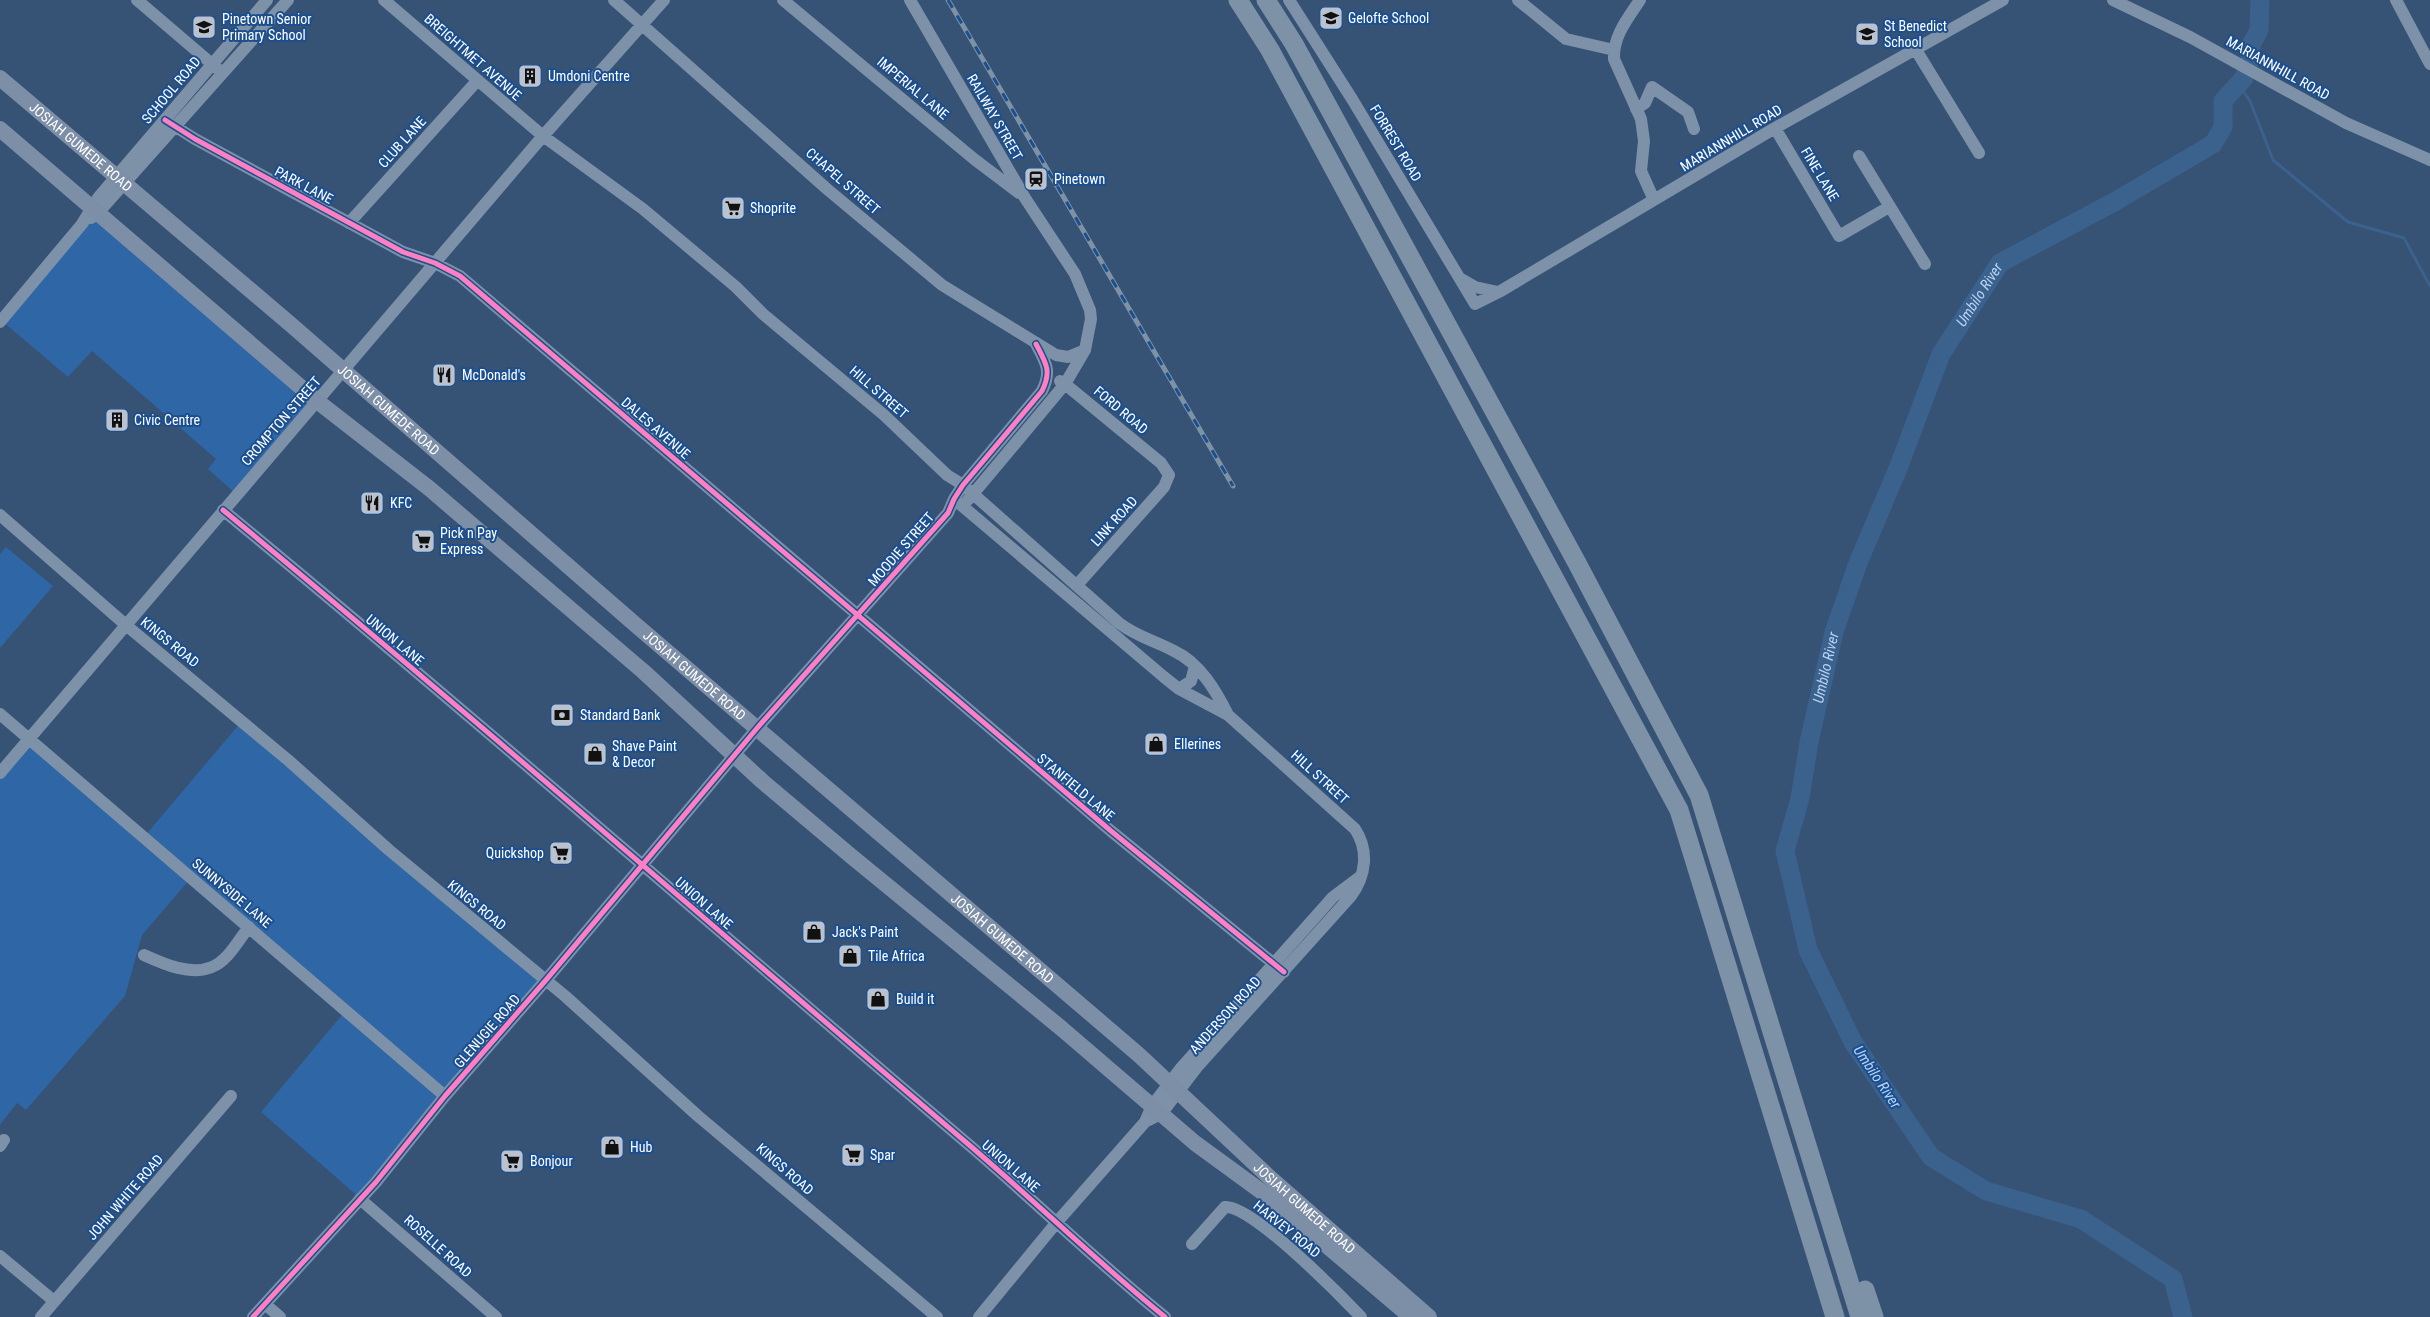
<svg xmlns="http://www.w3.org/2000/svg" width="2430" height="1317" font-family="'Roboto Condensed',sans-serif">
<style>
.green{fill:#2f66a5}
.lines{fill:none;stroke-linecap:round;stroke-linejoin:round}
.stream{stroke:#3b618d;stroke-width:3}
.river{stroke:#3b618d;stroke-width:19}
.minor{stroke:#7d92a8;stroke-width:12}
.major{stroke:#7d8ea7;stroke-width:16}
.highway{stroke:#7e92a7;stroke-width:19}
.rail-casing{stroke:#7e92a7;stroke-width:5}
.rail{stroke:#1b4f8f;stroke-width:3;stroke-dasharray:9;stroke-linecap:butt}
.cycleway-casing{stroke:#1b4f8f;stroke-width:8}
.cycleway{stroke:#ff80c0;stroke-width:5}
.labels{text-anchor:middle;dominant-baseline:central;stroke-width:4;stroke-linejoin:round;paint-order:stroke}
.poi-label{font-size:14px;fill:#fff;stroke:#1b4f8f;text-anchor:start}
.street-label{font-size:14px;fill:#fff;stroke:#1b4f8f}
.water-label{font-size:15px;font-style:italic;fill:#b5d3f5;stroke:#1b4f8f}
</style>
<rect width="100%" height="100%" fill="#365274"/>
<path class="green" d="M93,212L318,402L237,495L208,469L216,459L92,351L68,377L2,321Z
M6,547L53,586L0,648V554Z
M242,721L546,980L361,1199L261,1112L346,1010L191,878L142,935L125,996L26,1110L17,1103L0,1125V774L29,740L143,838Z"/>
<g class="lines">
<path class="stream" d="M2244,78L2242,89L2250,101L2273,160L2348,222L2404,238L2430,286"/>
<path class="river" id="s1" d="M2183,1317L2173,1279L2081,1219L1986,1191L1931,1157L1853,1042L1808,950L1785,851L1800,798L1809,742L1834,632L1858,563L1899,466L1941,354L2000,263L2114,202L2213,144L2223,127V101L2244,78L2251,55V45L2259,30L2260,0"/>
<path class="minor" d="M137,0L219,70
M384,0L543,136L643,209L736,287L763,314L884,415L947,475L963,485L1119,623C1139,638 1154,640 1174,651C1200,663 1216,691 1228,715
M614,0L827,189L942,285L1056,355L1068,357L1085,350
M783,0L974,159L1019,193
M910,0L1025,198L1075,274L1090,310L1091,319L1085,350L1065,384L968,500
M1289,0L1352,99L1475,304L1499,292L1775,128L2003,0
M1518,0L1566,39L1614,50
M1640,0C1628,18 1613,36 1614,59L1641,119L1644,141L1641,171L1654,200
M2113,0L2190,37L2346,123L2430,160
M2396,0L2430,64
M1916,50L1979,153
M1636,109L1645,103L1652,87L1688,112L1694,129
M165,120L195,139L403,252L435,263L460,276L1111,831L1284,972
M1775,128L1839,236L1889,207
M1859,156L1925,264
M91,218L97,214L288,0
M349,223L477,81
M1461,279L1475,287L1498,292
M0,322L82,224L98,198L267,0
M1060,381L1065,384L1161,463L1169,475L1164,487L1077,585
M954,499L1164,677L1179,689L1228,715L1355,829C1369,850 1366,876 1351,896L1197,1067L1161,1114L1145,1122
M223,510C475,718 720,933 968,1144C1035,1201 1097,1262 1165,1317
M0,515L127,626L288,760L389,850L565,996L698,1116L937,1317
M1179,689L1191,681L1195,666
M0,714L445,1096
M0,773L543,136L664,0
M144,955C164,964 190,976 212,967C228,961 239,939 249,927
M0,1146L4,1140
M360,1199L496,1317
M1192,1244L1225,1207C1251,1204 1341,1296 1361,1317
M0,1256L54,1301
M265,1304L280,1317
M41,1317L231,1096
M253,1317L376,1182L445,1096L546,980L758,727L948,513L954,499L963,485L1042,391C1052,371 1046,363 1036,344
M979,1317L1057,1222L1145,1122L1152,1106L1181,1068L1333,897L1361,876"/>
<g class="major">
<path id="s2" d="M0,78L289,323L637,626L1139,1055L1269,1177L1429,1317"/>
<path d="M0,129L317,401L430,489L644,672L762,781L851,856L1061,1028L1195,1143L1273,1200L1411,1317"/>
</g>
<path class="highway" d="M1238,0L1270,50L1679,810L1835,1317
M1266,0L1294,44L1577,563L1699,795L1860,1317
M1865,1290L1874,1317"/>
<g class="rail-casing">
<path id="rail" d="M948,0L1233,486"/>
</g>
<use href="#rail" class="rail"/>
<g class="cycleway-casing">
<path id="cycleway" d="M165,120L195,139L403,252L435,263L460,276L1111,831L1284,972
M223,510C475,718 720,933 968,1144C1035,1201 1097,1262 1165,1317
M253,1317L376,1182L445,1096L546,980L758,727L948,513L954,499L963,485L1042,391C1052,371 1046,363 1036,344"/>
</g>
<use href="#cycleway" class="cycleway"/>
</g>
<defs>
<g id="school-square" transform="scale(1.25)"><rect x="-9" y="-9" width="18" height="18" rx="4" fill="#b9c2ce" stroke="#1b4f8f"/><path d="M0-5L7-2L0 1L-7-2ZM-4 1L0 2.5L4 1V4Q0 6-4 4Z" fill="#111"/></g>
<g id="building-square" transform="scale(1.25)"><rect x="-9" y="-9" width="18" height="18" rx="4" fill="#b9c2ce" stroke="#1b4f8f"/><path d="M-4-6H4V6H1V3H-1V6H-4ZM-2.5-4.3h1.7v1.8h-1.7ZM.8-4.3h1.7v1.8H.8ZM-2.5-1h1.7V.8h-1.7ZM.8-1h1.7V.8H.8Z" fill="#111"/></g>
<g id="station-square" transform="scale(1.25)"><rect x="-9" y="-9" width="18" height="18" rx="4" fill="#b9c2ce" stroke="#1b4f8f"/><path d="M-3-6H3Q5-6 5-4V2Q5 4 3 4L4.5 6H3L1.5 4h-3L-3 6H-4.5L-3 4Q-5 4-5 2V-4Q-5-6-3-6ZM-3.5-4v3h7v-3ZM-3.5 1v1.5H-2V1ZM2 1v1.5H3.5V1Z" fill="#111"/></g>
<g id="supermarket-square" transform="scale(1.25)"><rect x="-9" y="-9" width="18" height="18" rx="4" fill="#b9c2ce" stroke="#1b4f8f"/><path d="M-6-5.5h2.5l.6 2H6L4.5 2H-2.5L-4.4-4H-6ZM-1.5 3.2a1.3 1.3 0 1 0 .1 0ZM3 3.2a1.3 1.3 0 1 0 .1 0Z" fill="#111"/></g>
<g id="restaurant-square" transform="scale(1.25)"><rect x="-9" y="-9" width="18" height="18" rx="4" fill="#b9c2ce" stroke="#1b4f8f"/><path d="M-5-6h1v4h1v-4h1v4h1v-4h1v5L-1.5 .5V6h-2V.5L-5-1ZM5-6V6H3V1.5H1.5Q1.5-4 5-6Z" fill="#111"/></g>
<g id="bank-square" transform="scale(1.25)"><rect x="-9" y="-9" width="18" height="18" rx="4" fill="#b9c2ce" stroke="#1b4f8f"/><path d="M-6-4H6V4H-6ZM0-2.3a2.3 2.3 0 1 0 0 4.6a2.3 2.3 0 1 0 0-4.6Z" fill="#111"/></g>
<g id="shop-square" transform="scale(1.25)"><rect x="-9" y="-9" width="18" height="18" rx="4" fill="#b9c2ce" stroke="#1b4f8f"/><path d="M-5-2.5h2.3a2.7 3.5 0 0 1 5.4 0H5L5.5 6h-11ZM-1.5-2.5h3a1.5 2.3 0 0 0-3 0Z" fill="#111"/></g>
</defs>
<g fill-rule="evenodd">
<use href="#school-square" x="1331" y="18"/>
<use href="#school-square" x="204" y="27"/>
<use href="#school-square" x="1867" y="34"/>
<use href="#building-square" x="530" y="76"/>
<use href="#station-square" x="1036" y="179"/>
<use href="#supermarket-square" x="733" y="208"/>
<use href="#restaurant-square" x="444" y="375"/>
<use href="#building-square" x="117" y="420"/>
<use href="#restaurant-square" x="372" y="503"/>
<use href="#supermarket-square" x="423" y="541"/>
<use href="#bank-square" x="562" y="715"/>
<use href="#shop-square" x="1156" y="744"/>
<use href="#shop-square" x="595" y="754"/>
<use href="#supermarket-square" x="561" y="853"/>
<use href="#shop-square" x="814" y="932"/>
<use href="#shop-square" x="850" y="956"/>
<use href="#shop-square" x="878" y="999"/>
<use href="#shop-square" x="612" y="1147"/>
<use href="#supermarket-square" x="853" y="1155"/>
<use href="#supermarket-square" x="512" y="1161"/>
</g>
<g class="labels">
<g class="poi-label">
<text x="1348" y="18">Gelofte School</text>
<text x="222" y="19">Pinetown Senior<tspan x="222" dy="16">Primary School</tspan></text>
<text x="1884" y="26">St Benedict<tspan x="1884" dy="16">School</tspan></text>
<text x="548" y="76">Umdoni Centre</text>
<text x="1054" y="179">Pinetown</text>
<text x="750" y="208">Shoprite</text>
<text x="462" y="375">McDonald's</text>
<text x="134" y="420">Civic Centre</text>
<text x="390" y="503">KFC</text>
<text x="440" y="533">Pick n Pay<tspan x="440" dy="16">Express</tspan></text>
<text x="580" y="715">Standard Bank</text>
<text x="1174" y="744">Ellerines</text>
<text x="612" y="746">Shave Paint<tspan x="612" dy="16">&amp; Decor</tspan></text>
<text x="544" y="853" text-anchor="end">Quickshop</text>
<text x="832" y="932">Jack's Paint</text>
<text x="868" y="956">Tile Africa</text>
<text x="896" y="999">Build it</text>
<text x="630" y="1147">Hub</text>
<text x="870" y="1155">Spar</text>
<text x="530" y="1161">Bonjour</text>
</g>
<g class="street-label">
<text transform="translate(473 57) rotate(41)">BREIGHTMET AVENUE</text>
<text transform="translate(2278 68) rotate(29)">MARIANNHILL ROAD</text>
<text transform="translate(913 88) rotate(40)">IMPERIAL LANE</text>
<text transform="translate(171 90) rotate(-50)">SCHOOL ROAD</text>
<text transform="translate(995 117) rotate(60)">RAILWAY STREET</text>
<text transform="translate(1731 138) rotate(-31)">MARIANNHILL ROAD</text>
<text transform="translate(402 142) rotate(-48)">CLUB LANE</text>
<text transform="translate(1396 143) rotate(59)">FORREST ROAD</text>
<text stroke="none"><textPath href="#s2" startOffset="106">JOSIAH GUMEDE ROAD</textPath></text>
<text transform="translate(1820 174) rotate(59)">FINE LANE</text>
<text transform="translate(843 181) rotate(41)">CHAPEL STREET</text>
<text transform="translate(304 185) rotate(28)">PARK LANE</text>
<text transform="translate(879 392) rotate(41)">HILL STREET</text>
<text stroke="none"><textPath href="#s2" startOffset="511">JOSIAH GUMEDE ROAD</textPath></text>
<text transform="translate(1121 410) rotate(40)">FORD ROAD</text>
<text transform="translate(281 421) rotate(-49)">CROMPTON STREET</text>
<text transform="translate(656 428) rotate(41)">DALES AVENUE</text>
<text transform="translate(1114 521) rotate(-48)">LINK ROAD</text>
<text transform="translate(901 549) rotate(-49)">MOODIE STREET</text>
<text transform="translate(395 640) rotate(40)">UNION LANE</text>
<text transform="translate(170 642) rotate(39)">KINGS ROAD</text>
<text stroke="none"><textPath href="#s2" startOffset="916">JOSIAH GUMEDE ROAD</textPath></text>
<text transform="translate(1320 777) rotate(42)">HILL STREET</text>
<text transform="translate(1076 787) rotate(40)">STANFIELD LANE</text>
<text transform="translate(232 893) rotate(40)">SUNNYSIDE LANE</text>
<text transform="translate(704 903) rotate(41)">UNION LANE</text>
<text transform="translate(477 905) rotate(39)">KINGS ROAD</text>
<text stroke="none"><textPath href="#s2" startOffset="1321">JOSIAH GUMEDE ROAD</textPath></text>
<text transform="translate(1225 1015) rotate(-48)">ANDERSON ROAD</text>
<text transform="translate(487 1031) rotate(-49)">GLENUGIE ROAD</text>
<text transform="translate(1011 1166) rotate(41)">UNION LANE</text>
<text transform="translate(785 1169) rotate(41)">KINGS ROAD</text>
<text transform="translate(125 1197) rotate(-49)">JOHN WHITE ROAD</text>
<text stroke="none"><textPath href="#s2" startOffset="1726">JOSIAH GUMEDE ROAD</textPath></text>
<text transform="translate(1287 1229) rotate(39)">HARVEY ROAD</text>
<text transform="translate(438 1246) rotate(42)">ROSELLE ROAD</text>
</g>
<g class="water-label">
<text stroke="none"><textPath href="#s1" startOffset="1249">Umbilo River</textPath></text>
<text stroke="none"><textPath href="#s1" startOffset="844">Umbilo River</textPath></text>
<text transform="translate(1877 1077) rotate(56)">Umbilo River</text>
</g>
</g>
</svg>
